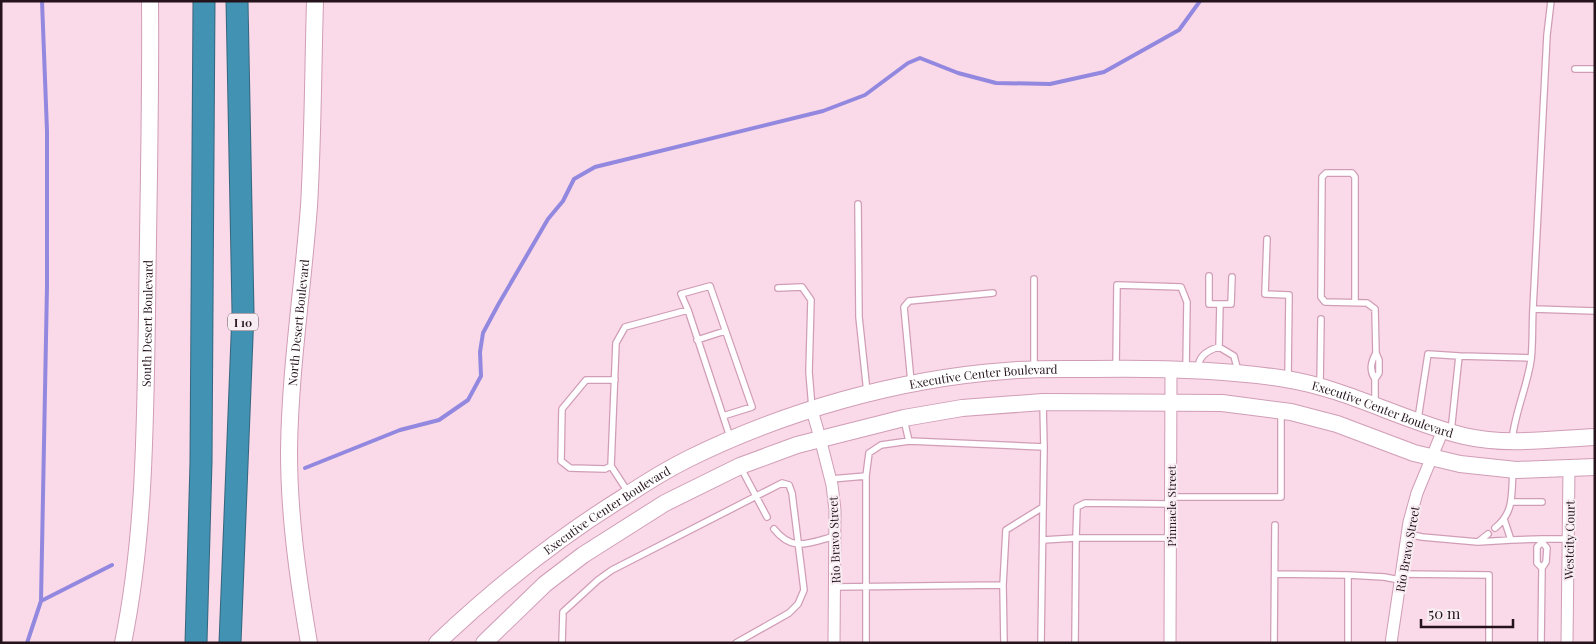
<svg xmlns="http://www.w3.org/2000/svg" width="1596" height="644" font-family="'Playfair Display',serif">
<style>
.lines{fill:none;stroke-linecap:round;stroke-linejoin:round}
.stream{stroke:#9388df;stroke-width:4}
.service-casing{stroke:#d09db6;stroke-width:8}
.minor-casing{stroke:#d09db6;stroke-width:13}
.secondary-casing{stroke:#d09db6;stroke-width:18}
.motorway-casing{stroke:#37667e;stroke-width:23}
.service{stroke:#fff;stroke-width:5.5}
.minor{stroke:#fff;stroke-width:11}
.secondary{stroke:#fff;stroke-width:16}
.motorway{stroke:#4192b3;stroke-width:21}
.labels{text-anchor:middle;dominant-baseline:central;stroke-width:4;stroke-linejoin:round;paint-order:stroke}
.shield{fill:#f8edf2;stroke:#64545c;stroke-width:1}
.shield-label{font-size:11px;font-weight:bold;fill:#25131c}
.street-label{font-size:12px;fill:#25131c;stroke:#f8edf2}
</style>
<rect width="100%" height="100%" fill="#fad9e8"/>
<g class="lines">
<path class="stream" d="M305,468L400,430L439,420L468,400L481,376L480,352L483,333L498,305L548,219L563,201L574,179L595,167L823,111L865,95L908,63L920,58L958,73L996,83L1050,84L1104,72L1179,30L1200,1
M41,601L47,286V131L42,1
M27,643L41,601L112,565"/>
<g class="service-casing">
<path id="service" d="M1575,69H1595
M858,204L859,317L867,392
M1267,239L1265,294L1289,295L1288,378
M1209,276V304H1231L1232,277
M778,288L802,287L811,300L809,372L812,408
M1355,302V177L1352,173H1326L1322,177L1321,297L1325,302L1367,303L1375,309L1376,353
M1533,309L1547,35L1551,1
M688,310L681,294L710,286L752,407L723,416
M697,340L725,331
M1219,347L1220,304
M1459,356L1531,358
M1034,367V279
M1116,367L1117,285L1181,287L1187,302L1186,368
M1198,369C1198,356 1208,350 1219,347L1234,356L1238,371
M911,382L904,307L909,301L993,293
M1320,385L1321,319
M1375,402V379L1379,373V360L1376,353C1371,362 1369,370 1375,379
M1418,419L1428,354L1459,356L1451,432
M1512,440C1515,412 1527,387 1531,360C1533,344 1532,326 1533,309L1595,311
M909,441L1044,447L1043,404
M611,466L605,469L570,468L561,461L562,409L586,380H615
M741,468L767,517
M866,476L869,453L881,445L909,441L904,420
M831,479L866,476V643
M628,492L611,466L616,343L625,327L688,310L730,437
M1171,497H1281V412
M1511,502H1542
M1495,528C1515,512 1511,494 1513,471
M774,529C793,553 809,543 835,536
M1408,534L1422,537L1478,542L1488,534
M1541,539H1569
M1043,540L1076,538L1077,507L1085,503L1171,504
M1511,540L1541,539L1542,542L1547,548L1546,562L1542,568L1541,643
M1478,542L1511,540L1504,519
M1542,542L1537,547V563L1542,568
M1275,574L1348,575
M1402,574L1489,575V643
M1003,585L1006,530L1043,507
M835,587L1003,585L1004,643
M562,643L563,612L598,580L612,570L782,483L789,485L792,493L804,590L798,604L789,613L736,643
M1041,643L1044,447
M1075,643L1076,538H1170
M1274,643L1275,525
M1348,643V575L1384,577L1400,580"/>
</g>
<g class="minor-casing">
<path id="minor" d="M812,410L820,438L832,485L835,510L834,643
M1170,643L1171,370
M1391,643L1409,522L1417,493L1443,430
M1567,643L1569,467"/>
</g>
<g class="secondary-casing">
<g id="secondary">
<path id="s1" d="M123,643C145,535 145,425 147,315C148,211 151,106 150,1"/>
<path id="s2" d="M309,643C298,579 289,516 289,451C290,369 303,287 309,206C313,138 313,69 315,1"/>
<path id="s3" d="M437,643C495,588 556,539 624,497C645,483 666,470 688,459C785,411 898,379 1005,371C1034,368 1064,369 1093,369C1157,368 1223,369 1286,379C1348,389 1403,421 1464,436C1506,446 1552,439 1595,437"/>
<path d="M484,643L545,584L583,555L665,503L740,466L797,445L904,418L962,408L1043,402L1222,403L1291,412L1337,424L1414,453L1460,464L1516,470L1595,467"/>
</g>
</g>
<g class="motorway-casing">
<path id="motorway" d="M196,643L201,462L204,1
M230,643L243,312L237,1"/>
</g>
<use href="#service" class="service"/>
<use href="#minor" class="minor"/>
<use href="#secondary" class="secondary"/>
<use href="#motorway" class="motorway"/>
</g>
<g class="labels">
<rect class="shield" x="228" y="313.5" width="30" height="17" rx="4"/>
<g class="shield-label">
<text x="243" y="322">I 10</text>
</g>
<g class="street-label">
<text stroke="none"><textPath href="#s1" startOffset="321">South Desert Boulevard</textPath></text>
<text stroke="none"><textPath href="#s2" startOffset="322">North Desert Boulevard</textPath></text>
<text stroke="none"><textPath href="#s3" startOffset="621">Executive Center Boulevard</textPath></text>
<text stroke="none"><textPath href="#s3" startOffset="1026">Executive Center Boulevard</textPath></text>
<text transform="translate(1171 506) rotate(-90)">Pinnacle Street</text>
<text stroke="none"><textPath href="#s3" startOffset="216">Executive Center Boulevard</textPath></text>
<text transform="translate(834 540) rotate(-92)">Rio Bravo Street</text>
<text transform="translate(1569 540) rotate(-89)">Westcity Court</text>
<text transform="translate(1407 549) rotate(-80)">Rio Bravo Street</text>
</g>
</g>
<rect width="1596" height="644" fill="none" stroke="#25131c" stroke-width="5"/>
<path d="M1421 619v8h92v-8" fill="none" stroke="#25131c" stroke-width="2.5"/>
<text x="1428" y="619" font-size="15" fill="#25131c" stroke="#f8edf2" stroke-width="4" paint-order="stroke">50 m</text>
</svg>
